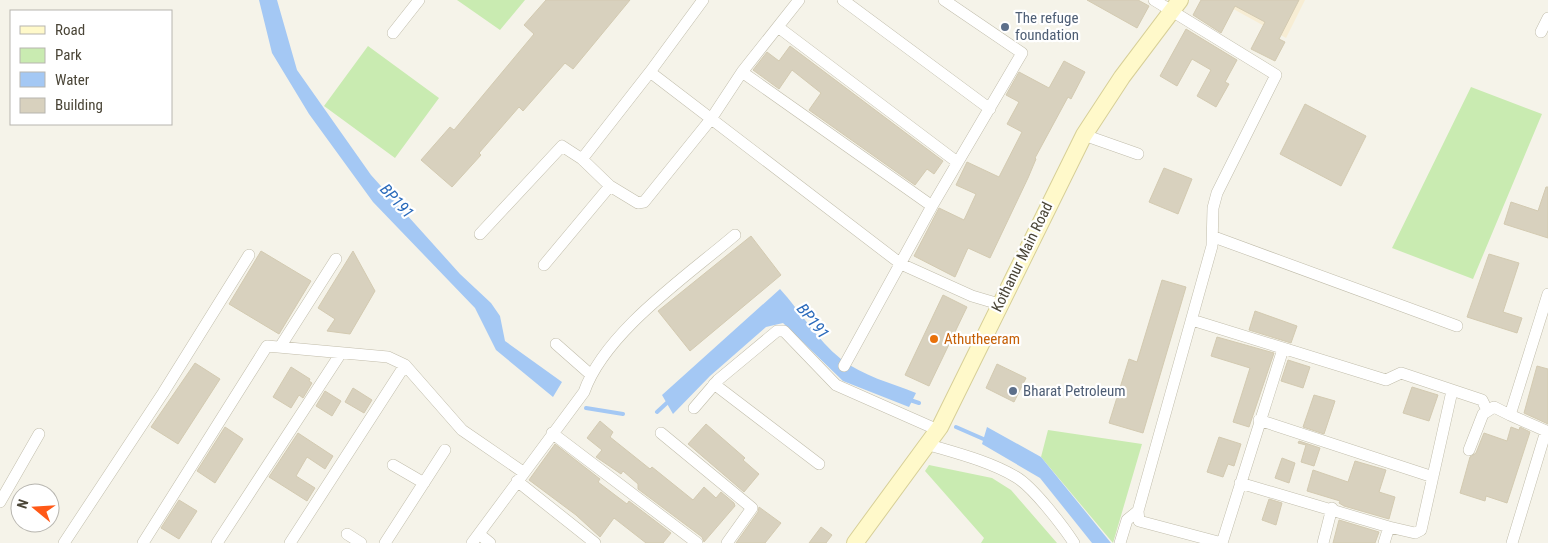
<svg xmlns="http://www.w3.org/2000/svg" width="1548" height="543" font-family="'Roboto Condensed',sans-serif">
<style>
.commercial{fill:#f7edd4}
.green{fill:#c9ebb1}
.water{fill:#a4c8f4}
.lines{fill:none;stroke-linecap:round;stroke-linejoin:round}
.stream{stroke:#a4c8f4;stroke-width:4}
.building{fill:#d8d1be;stroke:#d3cab1}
.minor-casing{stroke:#c1bdab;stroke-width:12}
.secondary-casing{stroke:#d7cf97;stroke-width:18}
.minor{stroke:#fff;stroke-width:11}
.secondary{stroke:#fff9ca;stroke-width:16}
.service-dot{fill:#5c6f8a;stroke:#fff;stroke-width:2}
.food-dot{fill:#e8710a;stroke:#fff;stroke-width:2}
.labels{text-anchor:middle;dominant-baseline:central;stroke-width:4.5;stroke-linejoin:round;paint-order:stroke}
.service-label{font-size:15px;fill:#4e5e75;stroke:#fff;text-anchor:start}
.street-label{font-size:15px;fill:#4a4537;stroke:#fff}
.food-label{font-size:15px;fill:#c56008;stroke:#fff;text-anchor:start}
.water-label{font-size:16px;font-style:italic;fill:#2a6abb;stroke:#fff}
</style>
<rect width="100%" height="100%" fill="#f5f3e9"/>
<path class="commercial" d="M1217,0H1305L1286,38Z"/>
<path class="green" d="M457,0H525L500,30Z
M368,46L439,98L395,158L324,106Z
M1471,87L1542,114L1473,279L1392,248Z
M1048,430L1142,444L1113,543L1041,457Z
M929,465L992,478L1011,490L1057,543H981L984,538L925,471Z"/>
<path class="water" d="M259,0H277L297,70L371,175L460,274L491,303L500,316L505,341L562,382L553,397L496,350L475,308L373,202L309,114L272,53Z
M780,289C801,312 817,340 841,359C863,376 891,383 916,393L909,407L843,381L783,323L766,327L710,376L673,414L662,395Z
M987,427L1041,457L1111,543H1092L1040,478L982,444Z"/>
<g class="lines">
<path class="stream" d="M907,399L919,403
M586,408L623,414
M657,412L670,400
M956,427L988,441"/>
</g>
<path class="building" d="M546,0H630L573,69L565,63L523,111L519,107L479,153L481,155L452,187L421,160L450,127L454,130L534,34L524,25Z
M1087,0H1138L1149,6L1137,28Z
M1201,0H1299L1279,39L1285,42L1275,61L1251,49L1265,22L1235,6L1221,33L1193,15Z
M1186,29L1237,60L1225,82L1229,84L1216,107L1197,96L1211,70L1192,59L1177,86L1160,76Z
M790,46L943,161L934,174L927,169L915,185L809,110L821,93L792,70L779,89L753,70L767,52L779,61Z
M1064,61L1085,72L1071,99L1068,97L1035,158L1036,159L1028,178L990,258L968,248L955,277L914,256L939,208L964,220L976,194L956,185L967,162L999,177L1022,132L1007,124L1019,102L1006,95L1019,72L1049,88Z
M1305,104L1366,136L1341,186L1280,154Z
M1164,168L1192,179L1178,214L1149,202Z
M1546,187H1548V238L1504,224L1511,202L1538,211Z
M751,236L781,275L690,351L658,311Z
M261,251L311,281L279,334L229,304Z
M353,251L375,291L350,334L327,331L335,319L318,308Z
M1489,254L1519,263L1503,312L1522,318L1517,333L1467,317Z
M1162,280L1186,287L1143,433L1109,423L1129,359L1137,362Z
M943,295L967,307L929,386L905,375Z
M1255,311L1297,326L1291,343L1249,330Z
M1217,337L1274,353L1249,427L1233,422L1250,368L1211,356Z
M1288,360L1310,367L1303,388L1281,381Z
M195,363L220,379L178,444L151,427Z
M997,364L1026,378L1014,402L986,388Z
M1537,366L1548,369V424L1524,413Z
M291,367L310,379L309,381L312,383L303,398L299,395L291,408L273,397Z
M1412,387L1438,395L1429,421L1403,413Z
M353,388L372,400L364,413L345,402Z
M325,391L341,401L332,416L316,406Z
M1314,395L1335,401L1324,434L1303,427Z
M600,421L613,432L610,437L650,469L652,467L693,500L704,487L716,498L721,492L734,503L735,506L704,542L702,537L638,489V484L623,471L621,474L596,457L602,450L587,438Z
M706,424L745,458L743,460L759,474L744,492L688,444Z
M225,427L243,439L215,483L197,471Z
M1511,427L1519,430L1520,427L1530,432L1507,503L1486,496L1485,501L1460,493L1470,457L1476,453L1484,433L1507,441Z
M298,433L333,456L325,469L307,457L296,476L315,488L307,501L269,477Z
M1219,437L1241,444L1234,466L1228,464L1223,477L1207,472Z
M1299,441L1320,448L1314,466L1301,462L1306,445L1298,443Z
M555,444L600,479L598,482L615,495L627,504L629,501L671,533L663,543H646L614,518L600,537L576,515L529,480Z
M1282,458L1295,463L1289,483L1275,478Z
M1355,461L1386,470L1379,492L1395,497L1389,519L1344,506L1339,503L1340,501L1307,491L1313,470L1348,482Z
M1269,499L1282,503L1276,525L1262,520Z
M179,500L197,511L179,539L161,528Z
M759,507L781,523L765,543H736L758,512Z
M1339,520L1379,532L1375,543H1333Z
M821,527L832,535L826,543H809Z"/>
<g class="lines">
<g class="minor-casing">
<path id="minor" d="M703,0L650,72L901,264L972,296L999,304
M843,0L990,109
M1154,0L1276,75L1217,193L1213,208L1212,246L1138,511L1139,521L1222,543L1283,349
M778,27L957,162
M1541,32L1548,18
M393,33L419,0
M742,72L932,206
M1084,135L1138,154
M582,159L650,72
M480,234L562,146L582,159L610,186L638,203L644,202L711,119L742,72L799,0
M1214,237L1457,326
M544,265L610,186
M1192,320L1386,380L1401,373L1482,400L1487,410
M556,344L590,374
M280,347L336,259
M844,366L932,206L1022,53L944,0
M714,384L819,464
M694,408L718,380L777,331H784L836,385L938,430
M1259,420L1433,477
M552,433L697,543
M661,433L752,508L727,543
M926,444C956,453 989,461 1016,477C1033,487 1063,526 1074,543
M1469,450L1483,414L1494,407L1510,415
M393,465L424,483
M517,481L595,543
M1240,483L1389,527L1415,533L1421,530L1452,391
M0,502L39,434
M347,534L361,543
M479,534L490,543
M64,543L163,393L249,255
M143,543L267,346L388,357L405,365L462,430L523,472
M217,543L341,353
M290,543L405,365
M385,543L445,450
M472,543L584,392C605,332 687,276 735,235
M1120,543L1127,520L1138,511
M1323,543L1332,508
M1384,543L1389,527
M1512,543L1546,431L1510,415L1548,294"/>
</g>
<g class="secondary-casing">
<path id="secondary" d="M855,543L940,427L1084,135L1122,77L1180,0"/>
</g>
<use href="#minor" class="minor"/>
<use href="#secondary" class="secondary"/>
</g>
<g class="service-dot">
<circle cx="1005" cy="27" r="5"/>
<circle cx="1013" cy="391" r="5"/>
</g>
<circle class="food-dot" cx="934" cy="339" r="5"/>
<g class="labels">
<g class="service-label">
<text x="1015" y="18">The refuge<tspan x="1015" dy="17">foundation</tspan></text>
<text x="1023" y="391">Bharat Petroleum</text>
</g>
<g class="street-label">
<text transform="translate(1022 257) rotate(-64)">Kothanur Main Road</text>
</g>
<g class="food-label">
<text x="944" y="339">Athutheeram</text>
</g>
<g class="water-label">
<text transform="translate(397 201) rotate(47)">BP191</text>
<text transform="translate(813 321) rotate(51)">BP191</text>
</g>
</g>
<rect x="10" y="10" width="162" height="115" fill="#ffffff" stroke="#b7b5af"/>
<rect x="20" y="26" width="25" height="8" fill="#fff9ca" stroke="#b7b5af"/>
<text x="55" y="35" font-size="15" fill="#4a4537">Road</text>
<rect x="20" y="48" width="25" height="15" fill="#c9ebb1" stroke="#b7b5af"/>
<text x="55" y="60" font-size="15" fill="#4a4537">Park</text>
<rect x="20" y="72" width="25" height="15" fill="#a4c8f4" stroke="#b7b5af"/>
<text x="55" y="85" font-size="15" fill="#4a4537">Water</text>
<rect x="20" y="98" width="25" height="15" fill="#d8d1be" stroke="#b7b5af"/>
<text x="55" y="110" font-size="15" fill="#4a4537">Building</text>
<g transform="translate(35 508) rotate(288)"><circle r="24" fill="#ffffff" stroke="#b7b5af"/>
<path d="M0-4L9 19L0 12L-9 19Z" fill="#ff5917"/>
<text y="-8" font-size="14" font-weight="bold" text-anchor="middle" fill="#4a4537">N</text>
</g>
</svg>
